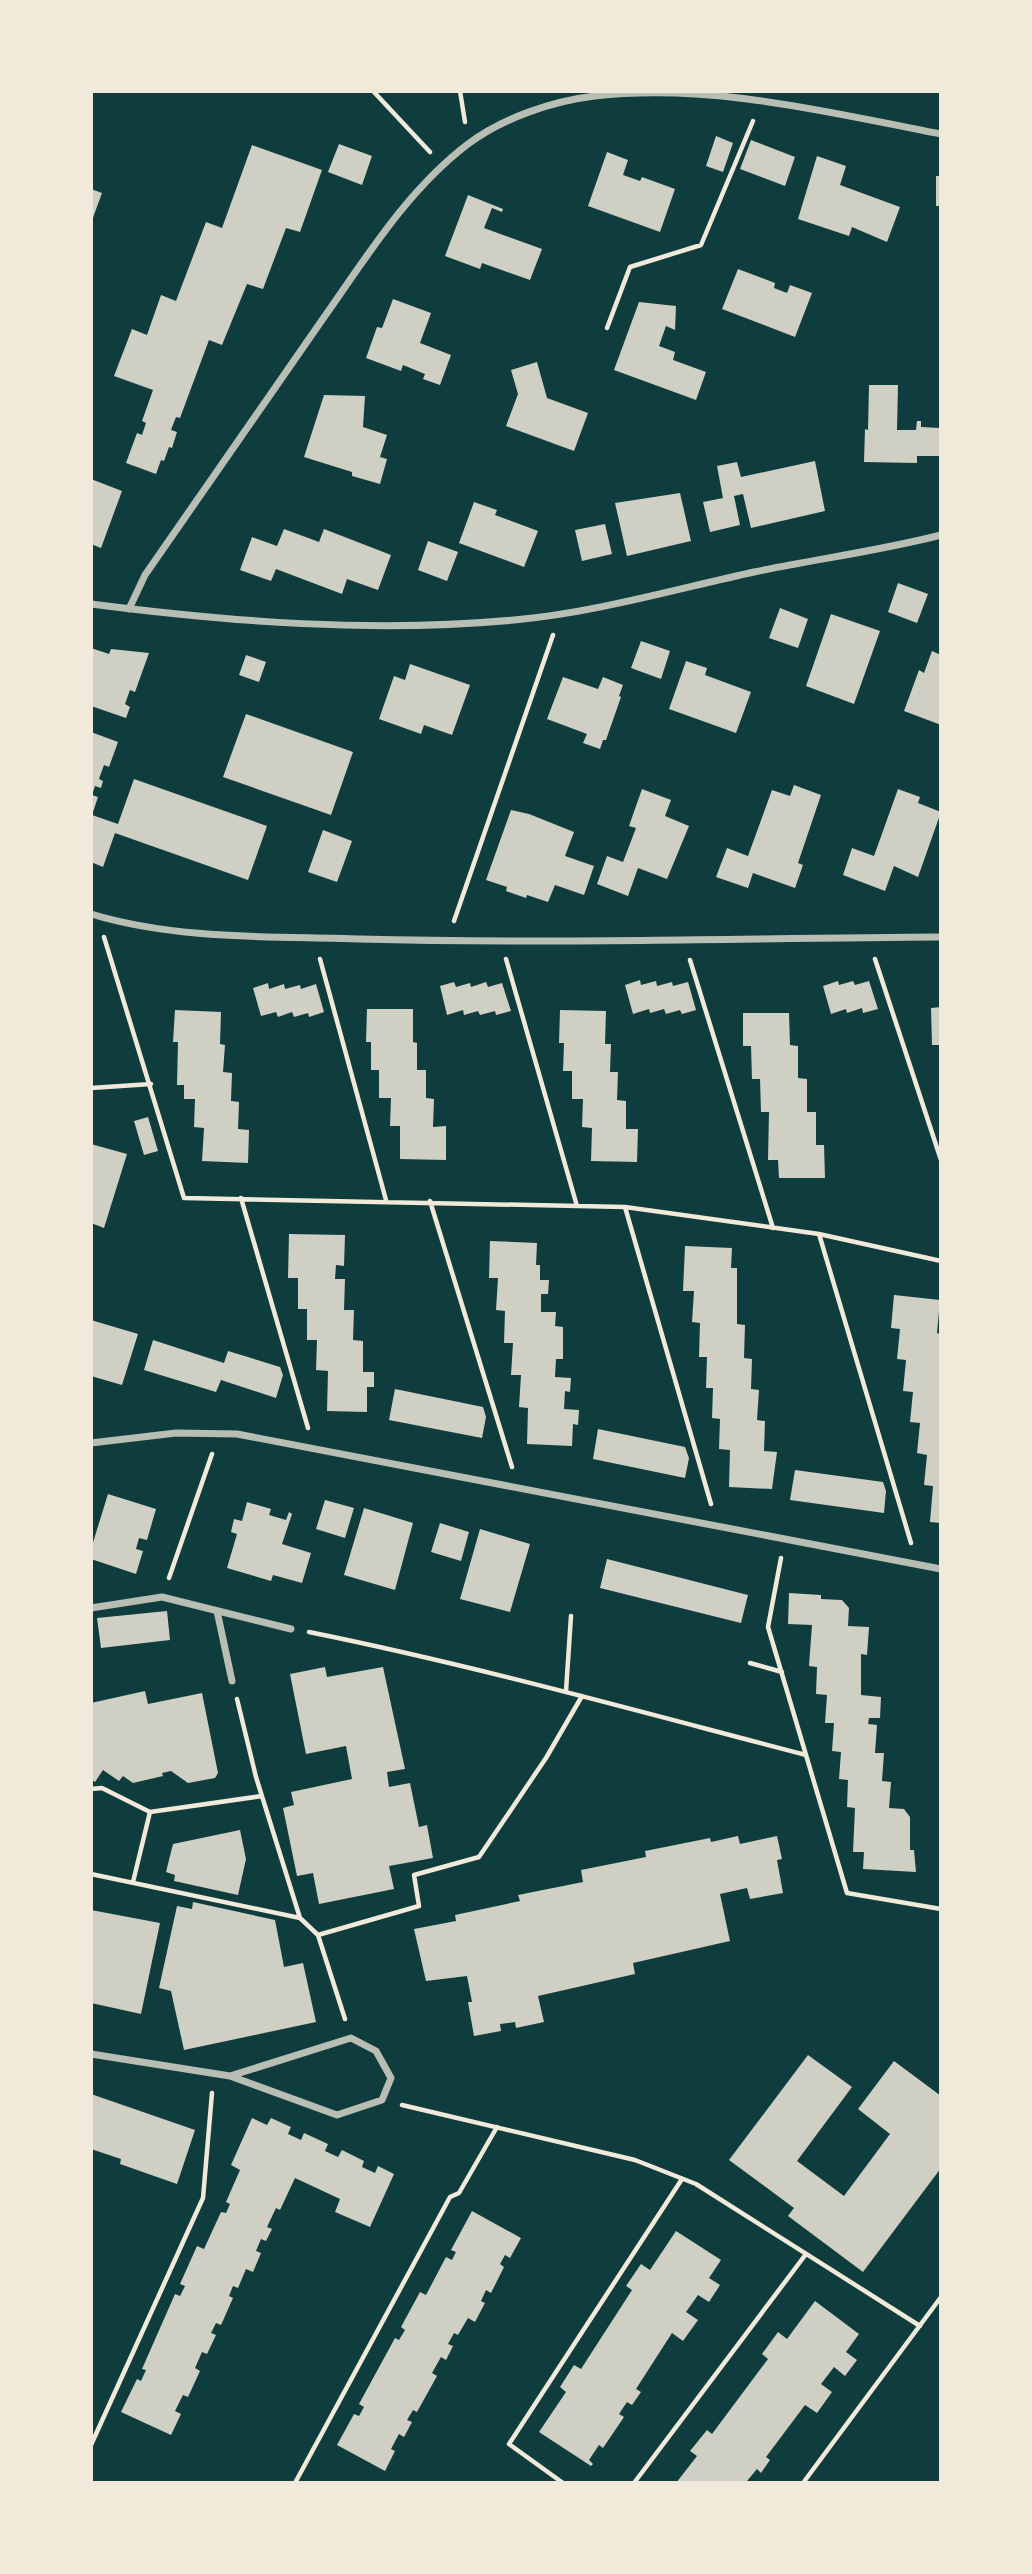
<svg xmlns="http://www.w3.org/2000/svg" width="1032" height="2574" font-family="'Work Sans',sans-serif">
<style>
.building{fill:#cfcfc3}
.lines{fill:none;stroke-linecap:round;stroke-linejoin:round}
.path{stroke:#f1e9da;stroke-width:4.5}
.minor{stroke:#b8beb3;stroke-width:7}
</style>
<rect width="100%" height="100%" fill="#0f3d3e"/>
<path class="building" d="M716,136L733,143L723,172L706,166Z
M751,140L795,157L785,186L740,169Z
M339,144L372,156L362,185L328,172Z
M252,145L322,170L300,232L286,228L263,289L247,284L222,345L209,340L180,418L176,417L171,430L177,432L172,448L169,447L164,461L161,460L156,474L126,463L137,433L142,435L146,423L142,421L153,390L114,376L132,329L147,335L161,295L176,301L206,222L222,228Z
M607,152L628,160L623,175L640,181L642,177L675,189L660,232L588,206Z
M817,156L846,166L840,185L900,207L887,242L852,227L849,236L798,219Z
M936,176H941V206H936Z
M91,189L102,193L91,223Z
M468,195L503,209L502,212L492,208L484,228L542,249L530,280L482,263L480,269L445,256Z
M738,269L775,283L774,288L787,293L790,285L812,293L795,337L722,309Z
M393,299L431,313L420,343L451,355L440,385L423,379L425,374L403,365L401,371L366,358L377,327L382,328Z
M639,302L676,306L675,330L666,326L659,346L675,352L673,360L706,372L696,400L614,370Z
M537,362L547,398L588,413L574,451L506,426L518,394L511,370Z
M869,385H898L897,430H916L917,421H921V427L941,428V456H917V463L864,462L865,429L868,430Z
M324,395L365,396L363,427L387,435L380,457L387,459L380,484L352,476V472L304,457Z
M815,461L825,511L751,528L743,494L734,496L740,525L710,532L703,502L723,498L717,466L737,462L741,477Z
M91,479L122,491L101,548L91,544Z
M680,493L691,541L627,556L615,503Z
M474,502L497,510L495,515L538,531L524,567L459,543Z
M605,524L612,554L582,561L575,530Z
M284,529L319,542L324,529L391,555L378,590L347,579L342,594L276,569L271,581L240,570L252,537L277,546Z
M428,541L458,552L447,581L418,570Z
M898,583L928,594L917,623L888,612Z
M780,608L808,619L798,648L769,638Z
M831,614L880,631L854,704L806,686Z
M641,641L670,651L661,679L631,668Z
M91,648L109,654L111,649L149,653L135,692L130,690L125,704L130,707L126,718L91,706Z
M932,651L941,655V725L904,711L919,670L924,673Z
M246,655L266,662L259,682L239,675Z
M686,661L707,668L705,675L751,692L736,733L669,709Z
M410,664L470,685L452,735L424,725L421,734L379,719L394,676L405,680Z
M563,677L598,689L603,677L623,685L619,696L621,697L606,740H603L600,749L583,743L587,734L547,719Z
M246,714L353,752L331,815L223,777Z
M91,732L118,742L109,767L104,765L99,779L103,781L101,788L95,786L92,795L98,797L92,815L118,824L134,779L267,826L248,880L115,833L103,867L91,862Z
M794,785L821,795L798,863L803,865L795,888L753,873L748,888L716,877L727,848L748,856L772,790L790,796Z
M642,789L671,800L665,816L689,826L667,879L638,868L628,896L597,884L607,856L623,862L636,828L629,826Z
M898,789L920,797L918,803L941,812L918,877L894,866L885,891L843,875L852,848L874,856Z
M511,810L529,814L574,832L565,856L594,866L584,895L555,885L548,902L527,895L526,898L506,891L507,887L486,880Z
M323,830L352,841L337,882L308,872Z
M640,980L641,985L656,981L657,986L672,982L673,986L688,982L696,1010L682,1014L680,1010L666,1014L664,1009L650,1013L649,1009L633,1014L625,985Z
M838,981L839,985L853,981L855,985L869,981L878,1009L863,1013L862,1008L847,1013L846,1009L831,1014L823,986Z
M454,982L456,987L470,983L471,987L486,982L488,987L502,983L511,1011L496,1015L495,1011L480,1015L478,1011L464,1015L463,1010L447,1015L440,986Z
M268,983L269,989L284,984L285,989L300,985L301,989L316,984L324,1012L309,1017L308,1013L294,1017L292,1012L278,1017L276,1012L261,1016L253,988Z
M941,1007V1045H932L931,1008Z
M367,1009H413V1042L417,1043V1070H426V1098L434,1099L433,1127L446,1126V1160L400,1159V1126H390L391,1098H379V1070H371V1042H366Z
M175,1010L221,1012L220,1044L225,1045L223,1072L232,1073L231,1101L239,1102L238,1129L249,1130L248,1163L202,1161L204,1128L194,1127L195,1099H184V1085H177L178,1042H173Z
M560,1010L606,1011L605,1044H611L610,1072H618L617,1100L626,1101V1129H638L637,1162L591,1161L592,1128L582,1127L583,1099H572V1071H563L564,1043H559Z
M743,1013H789L790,1045L798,1046V1078L807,1079V1112H816V1145H824L825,1178H779L778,1160H768L769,1112H761L760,1079H752L751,1046H743Z
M148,1117L158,1151L144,1155L134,1121Z
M91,1144L127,1154L104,1228L91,1223Z
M289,1234L345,1235L344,1266L336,1265L335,1279H345L344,1310H354L353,1340L363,1341V1372H374V1387H367V1412L327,1411L328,1371L316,1370L317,1340H307V1309H298V1278H288Z
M490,1241L537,1243L536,1265H540V1280H549L548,1294H541V1312H556L555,1326L563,1327V1359H556L555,1377L571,1378L570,1392L565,1391L564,1409L579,1410L578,1425L573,1424L572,1446L527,1444L528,1408L519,1407L521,1375H511L513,1343H504L505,1311L496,1310L498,1278H489Z
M685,1246L732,1248L731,1268H737V1324L745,1325L744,1358L752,1359L751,1389L759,1390L757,1420L765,1421L764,1451L777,1452L772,1489L729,1487L730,1450L719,1449L720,1419L712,1418L713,1388H706L707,1357H699L700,1323L692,1322L694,1291H683Z
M894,1295L940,1300L937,1333L941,1334V1523L930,1522L933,1486L924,1485L927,1455L917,1453L920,1423L910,1422L913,1392L903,1391L906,1360L897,1359L900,1329L891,1328Z
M91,1320L138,1334L122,1385L91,1376Z
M153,1340L224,1363L228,1351L280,1367L283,1375L276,1398L221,1380L216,1392L144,1370Z
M395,1389L483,1407L486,1417L482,1438L389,1420Z
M598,1429L685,1447L689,1458L685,1478L593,1459Z
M795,1470L883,1482L886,1491L884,1513L790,1500Z
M108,1494L156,1509L147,1540L139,1538L136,1549L143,1551L136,1574L91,1559V1549Z
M325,1500L354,1508L345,1538L316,1529Z
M247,1502L271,1509L269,1515L286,1520L289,1512L292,1514L282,1544L311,1553L302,1583L273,1575L271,1581L227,1568L237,1534L231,1532L234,1519L242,1521Z
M364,1508L413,1523L395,1590L344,1575Z
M440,1523L469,1532L461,1561L431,1552Z
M480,1529L530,1544L510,1612L460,1599Z
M607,1559L748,1595L741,1623L600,1588Z
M789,1593L821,1595V1599L842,1600L849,1608L848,1626L869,1627L867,1655L861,1654V1695L881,1697L880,1718H869L868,1724L877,1725L875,1753H884L882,1781L891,1782L889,1808L904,1809L910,1817V1850H914L916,1872L863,1869L864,1852H853L855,1808L847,1807L848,1780L839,1779L841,1752L832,1751L834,1723H825L827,1695L816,1694L817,1667L809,1666L812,1625L788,1624Z
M167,1611L170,1640L101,1648L97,1618Z
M325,1667L327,1677L383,1667L405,1769L387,1772L389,1787L410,1783L419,1827L427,1825L433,1858L389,1866L394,1889L319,1904L313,1873L297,1876L283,1808L294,1805L291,1792L352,1779L346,1746L306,1754L290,1674Z
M145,1691L148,1704L202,1693L218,1773L215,1778L188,1783L171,1771L162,1773L163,1776L133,1783L123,1776L119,1781L103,1770L95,1782L91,1779V1703Z
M240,1830L246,1859L238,1895L174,1881L175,1875L166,1872L173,1844Z
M738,1836L740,1844L777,1836L782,1859L777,1860L783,1893L750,1899L747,1888L720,1894L730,1941L633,1963L635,1974L538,1996L544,2022L516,2028L515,2022L500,2024L501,2031L474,2036L468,2002H472L467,1976L426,1981L414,1929L456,1921L455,1915L520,1901L518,1895L583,1882L581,1870L646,1857L645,1851L710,1838L711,1842Z
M193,1902L275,1920L284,1967L303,1963L316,2022L184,2050L171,1991L159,1988L177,1906L192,1909Z
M91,1910L160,1923L141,2014L91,2003Z
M808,2055L852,2087L797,2161L844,2196L890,2134L858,2109L894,2061L941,2096V2168L863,2272L788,2216L794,2208L729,2160Z
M91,2094L195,2130L177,2184L120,2164L121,2159L91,2149Z
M252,2118L267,2125L271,2118L291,2127L288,2134L301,2140L304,2133L328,2144L325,2151L338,2157L342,2150L364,2161L362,2167L375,2173L378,2166L394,2174L370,2227L335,2212L340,2199L295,2178L280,2210L276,2208L267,2227L272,2229L266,2241L261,2239L256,2251L261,2253L253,2272L246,2269L238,2288L233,2286L229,2296L233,2298L221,2325L216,2323L211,2333L216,2335L207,2354L202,2352L195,2368L200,2371L188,2397L183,2395L175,2411L181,2414L171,2435L121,2412L137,2379L141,2381L146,2370L142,2369L175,2294L180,2296L185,2286L180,2284L197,2246L204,2249L221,2212L226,2213L230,2204L226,2202L240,2170L231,2165Z
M472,2211L521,2238L510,2258L505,2255L500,2264L504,2267L491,2293L486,2290L481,2301L485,2303L475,2322L468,2318L458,2335L454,2333L448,2344L453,2346L446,2360L441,2357L432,2373L437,2376L417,2412L413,2410L407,2420L412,2422L404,2437L399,2434L391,2449L395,2451L385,2471L337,2445L354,2414L359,2416L364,2407L359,2404L395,2338L399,2340L405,2330L401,2327L420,2292L426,2295L446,2257L452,2260L456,2252L451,2250Z
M676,2231L721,2260L709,2278L720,2285L709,2302L698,2295L686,2312L698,2320L683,2341L672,2333L636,2389L641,2392L632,2405L627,2402L619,2414L624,2417L603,2448L599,2445L589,2460L593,2464L591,2466L539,2432L566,2392L560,2387L574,2365L581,2369L632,2290L626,2286L641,2264L650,2270Z
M815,2301L859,2334L846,2352L857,2360L845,2376L834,2367L821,2384L832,2392L817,2413L805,2405L766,2457L770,2460L761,2473L757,2469L747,2481L750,2483H676L697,2456L690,2451L707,2430L712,2434L768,2359L762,2354L778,2332L787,2339Z"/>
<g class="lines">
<path class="path" d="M373,91L430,152
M460,91L465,122
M607,328L630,267L701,245L753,121
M454,921L553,635
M104,937L184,1198L625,1207L819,1234L941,1261
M320,959L386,1200
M506,959L577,1206
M875,959L941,1160
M690,960L773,1228
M91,1088L151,1084
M241,1198L308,1428
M430,1201L512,1467
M625,1207L711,1504
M819,1234L911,1543
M781,1558L768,1627L847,1893L941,1909
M169,1578L212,1454
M309,1632C477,1666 641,1712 806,1755
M750,1663L782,1672
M566,1691L571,1616
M237,1699L256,1777L300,1918L318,1935L345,2019
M91,1789L102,1788L150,1812L133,1882
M150,1812L262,1796
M91,1874L300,1918
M318,1935L419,1906L414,1875L479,1857L546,1758L582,1696
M402,2105L635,2160L696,2184L920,2326
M91,2445L203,2198L212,2093
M295,2483L450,2197L459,2193L497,2127
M563,2483L509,2444L682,2179
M634,2483L806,2254
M803,2483L941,2297"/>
<path class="minor" d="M91,604C231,622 374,633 514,620C594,613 676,589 754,572C816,559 879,551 941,535
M129,609L145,575C203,491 262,407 320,323C364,261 406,191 468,144C503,118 552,101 595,96C712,83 827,112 941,134
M91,914C177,940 270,936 359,939C553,944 747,938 941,937
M91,1443L176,1433L237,1434L941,1569
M91,1608L162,1597L291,1629
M217,1611L232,1681
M91,2054L230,2076L337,2115L382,2100L391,2078L376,2051L351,2038L230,2076"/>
</g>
<rect width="1032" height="2574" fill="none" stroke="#f1e9da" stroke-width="186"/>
</svg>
